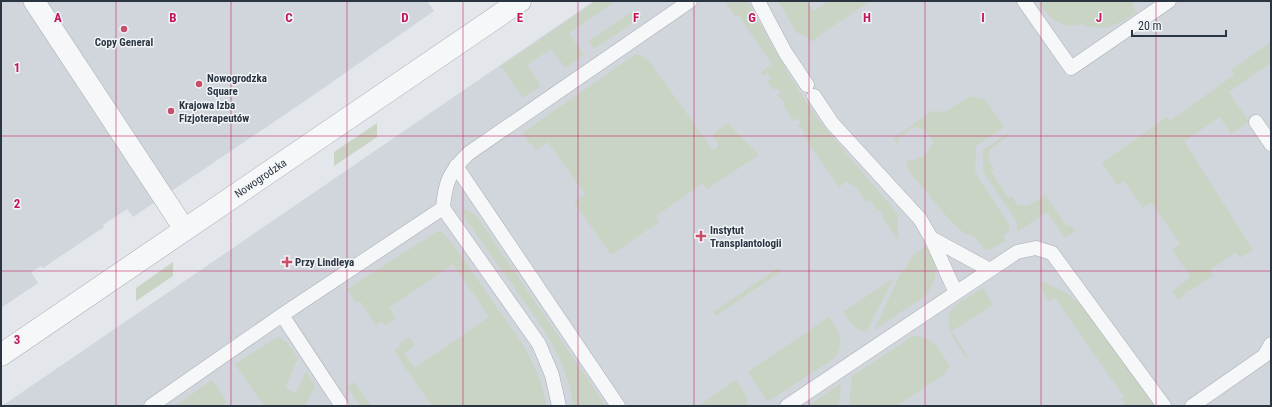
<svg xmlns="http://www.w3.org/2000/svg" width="1272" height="407" font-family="'Roboto Condensed',sans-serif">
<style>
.built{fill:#d1d6dc}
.green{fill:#c9d4c4}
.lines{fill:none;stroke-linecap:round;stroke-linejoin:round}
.service-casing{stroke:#a8adb4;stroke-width:15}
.pedestrian-casing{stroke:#a8adb4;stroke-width:22}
.minor-casing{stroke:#a8adb4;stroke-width:23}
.service{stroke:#f5f7f9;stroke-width:14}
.pedestrian{stroke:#f5f7f9;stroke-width:21}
.minor{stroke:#f5f7f9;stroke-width:22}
.grid{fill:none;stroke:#c2185b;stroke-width:1;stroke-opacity:0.55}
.poi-dot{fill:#c94e69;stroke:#f2f5f8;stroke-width:1.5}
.labels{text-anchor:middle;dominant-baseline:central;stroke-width:3;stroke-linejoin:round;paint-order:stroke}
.poi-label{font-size:11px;font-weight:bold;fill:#2b3542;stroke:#f2f5f8;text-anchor:start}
.street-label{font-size:11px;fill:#2b3542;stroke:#f2f5f8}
.grid-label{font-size:13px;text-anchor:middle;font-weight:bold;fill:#c2185b;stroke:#f2f5f8;stroke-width:3;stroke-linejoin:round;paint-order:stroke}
</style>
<rect width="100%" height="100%" fill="#e3e6ea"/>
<path class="built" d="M1,1H427L434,11L305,101L133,217L127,209L103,225L104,227L43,268L41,266L31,272L38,283L1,308Z
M594,1H1271V406H2Z"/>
<path class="green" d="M596,1H616L569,33L584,55L565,68L551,49L527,65L541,86L523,98L501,66Z
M725,1H746L749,4L789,75L820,122L898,214V240L882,217L883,216L880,210L878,211L870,200L867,203L855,185L852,186L847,181L839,187L803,135L805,133L800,127H799L797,126L801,123L798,118L794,121L783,105L785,104L780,97L779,98L777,96L781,93L777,88L773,90L767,81L771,79L767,73L763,75L761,72L772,64L738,15L735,16Z
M778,1H806L814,11L828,1H870L810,42L806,36L796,32Z
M1038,1H1132L1134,4L1132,6L1137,12C1118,25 1103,33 1081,24C1060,30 1048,17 1038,1Z
M636,9L642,17L594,49L589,41Z
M1271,42V63L1229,92L1249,122L1231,134L1220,117L1184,141L1253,250L1240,258L1236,252L1210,270L1213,275L1193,289H1192L1184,293L1185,295L1178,299L1172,291L1191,277L1172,250L1180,244L1151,202L1143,208L1124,181L1117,185L1102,163L1167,117L1170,121L1234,75L1231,70Z
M636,54L642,56L649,61L713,150L719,146L712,135L727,123L759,155L707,189L703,183L656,216L659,222L611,255L574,202L585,194L548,142L536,150L532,144H530L522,133Z
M970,96L977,98L979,97L981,100L984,98L1004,127L976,146L975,172L1010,226L1008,232L1003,236L1006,241L990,249L985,250L975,237L964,233L953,224L908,170L906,161C921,159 927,156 933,142C928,133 925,129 914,127L899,138L897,144L893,138L932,111L946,112Z
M377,123V137L334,166V152Z
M1008,133L1009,136L990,149L988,160L994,169L991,171L1008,198L1012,196L1017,205L1028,206L1045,195L1067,227L1070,225L1075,231L1065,238L1047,212L1017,232V222L984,173L983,162V150Z
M465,209L476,215L606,406H573C569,361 539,323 514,287C497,264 481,241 465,218L463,212Z
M438,231L443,233L447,237L462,257L524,346L538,374L547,406H432L394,351L400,347L399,344L409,337L415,346L404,353L415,368L489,317L453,264L389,308L396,318L385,325L382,321L376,325L360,301L356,303L347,289Z
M926,246C939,266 939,277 925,296L874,330L901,272L906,268L912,256Z
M173,262V276L136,301V288Z
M778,268L781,271L716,316L713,312Z
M894,278L866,332L854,327L843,312Z
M1044,282L1065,292L1085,308L1100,327L1154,406H1126L1121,399L1124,397L1055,298L1049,301C1045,296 1041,291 1040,284Z
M983,288L992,303L991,306L952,331L968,357L966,359C957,343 938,321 956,305C964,299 974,294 983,288Z
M829,317C839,332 845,339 836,357L769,401L766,400L748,372Z
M913,336C934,336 939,350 950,366L944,374L897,406H849L852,376Z
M278,337C288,340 292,350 298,358L285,388L296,393L306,371L313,382L315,387L305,406H264L235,364Z
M212,380L226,401L224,406H175Z
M736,380L746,396L748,406H698Z
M354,382L371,406H360L347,387Z
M841,383L839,406H808Z"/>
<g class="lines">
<g class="service-casing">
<path id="service" d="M758,1L785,52L807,85
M1024,1L1071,68L1169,1
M814,96L832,123L920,219L931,238L956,293
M1256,122L1271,144
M456,166L618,406
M443,208L539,344L552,375L559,406
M931,238L990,270
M282,315L342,406
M151,406L282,315L443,208C445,182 450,171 469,153L690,1
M787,406L1017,252L1036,248L1052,253L1164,406
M1192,406L1264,356L1271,344"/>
</g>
<g class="pedestrian-casing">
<path id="pedestrian" d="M34,1L185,230"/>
</g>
<g class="minor-casing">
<g id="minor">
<path id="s1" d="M1,355L520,1"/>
</g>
</g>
<use href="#service" class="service"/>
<use href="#pedestrian" class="pedestrian"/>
<use href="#minor" class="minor"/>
</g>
<path class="grid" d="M116,1V406M231,1V406M347,1V406M463,1V406M578,1V406M694,1V406M809,1V406M925,1V406M1041,1V406M1156,1V406M1,136H1271M1,271H1271"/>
<g class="poi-dot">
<circle cx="124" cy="29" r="4"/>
<circle cx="199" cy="84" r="4"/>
<circle cx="171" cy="111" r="4"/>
<path d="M699 230h4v4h4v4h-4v4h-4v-4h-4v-4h4z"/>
<path d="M285 256h4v4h4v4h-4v4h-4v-4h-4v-4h4z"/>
</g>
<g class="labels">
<g class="poi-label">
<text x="124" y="42" text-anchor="middle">Copy General</text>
<text x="207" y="78">Nowogrodzka<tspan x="207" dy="13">Square</tspan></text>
<text x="179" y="105">Krajowa Izba<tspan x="179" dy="13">Fizjoterapeutów</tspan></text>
<text x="710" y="230">Instytut<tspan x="710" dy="13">Transplantologii</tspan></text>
<text x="295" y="262">Przy Lindleya</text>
</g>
<g class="street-label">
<text stroke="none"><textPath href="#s1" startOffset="314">Nowogrodzka</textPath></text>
</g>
</g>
<g class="grid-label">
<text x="58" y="22">A</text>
<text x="173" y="22">B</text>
<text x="289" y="22">C</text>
<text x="405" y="22">D</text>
<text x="520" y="22">E</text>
<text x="636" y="22">F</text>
<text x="752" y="22">G</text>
<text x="867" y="22">H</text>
<text x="983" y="22">I</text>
<text x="1099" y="22">J</text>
<text x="17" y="72">1</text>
<text x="17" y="208">2</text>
<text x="17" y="344">3</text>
</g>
<rect width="1272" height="407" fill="none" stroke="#2b3542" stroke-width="4"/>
<path d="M1132 30v6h94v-6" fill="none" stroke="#2b3542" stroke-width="2"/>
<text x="1138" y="30" font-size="12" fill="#2b3542" stroke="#f2f5f8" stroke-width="3" paint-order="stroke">20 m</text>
</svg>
